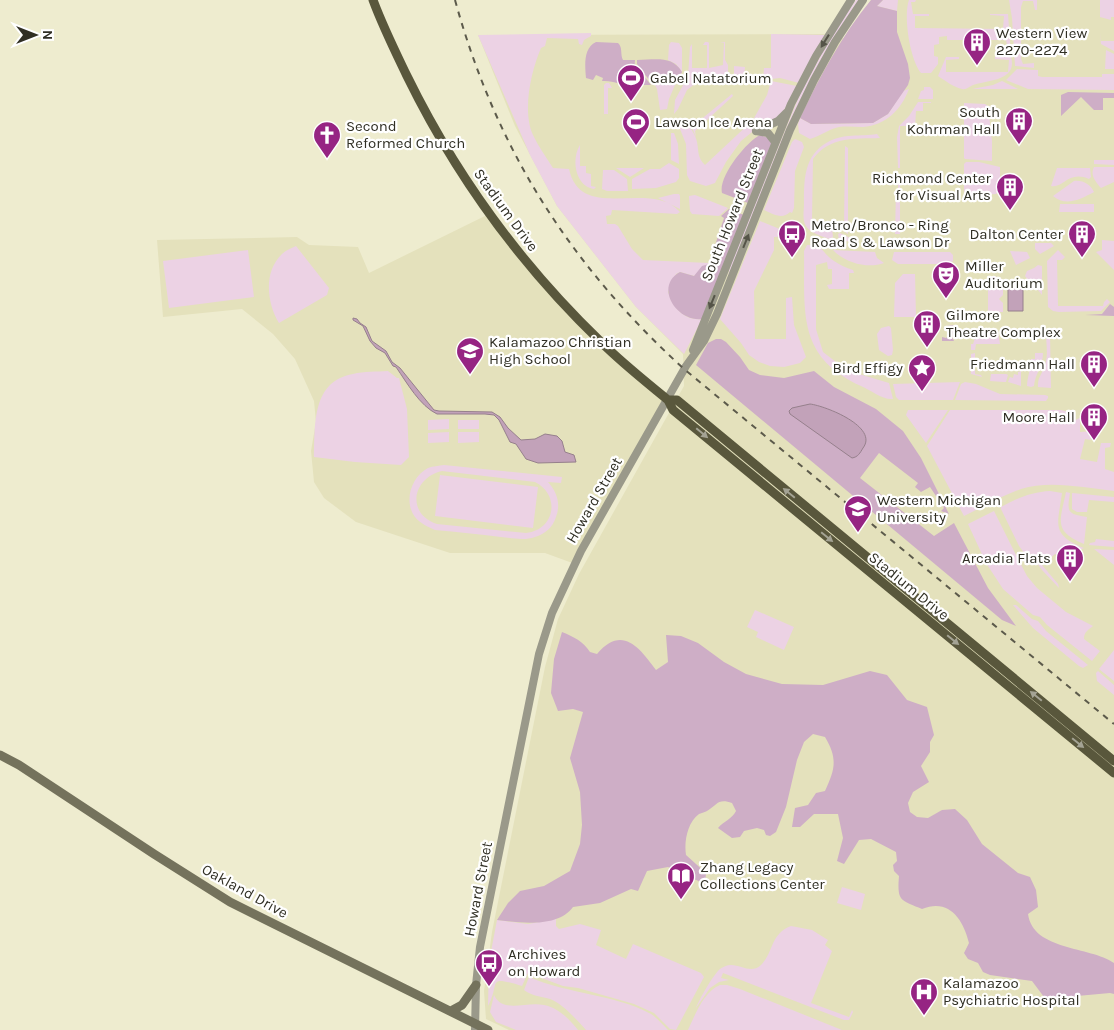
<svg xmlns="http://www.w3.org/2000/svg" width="1114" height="1030" font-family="Karla,sans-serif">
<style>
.built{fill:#e4e1bc}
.green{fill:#ecd2e4;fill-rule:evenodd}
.forest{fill:#ceaec6}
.water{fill:#c2a2b9;stroke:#96808c}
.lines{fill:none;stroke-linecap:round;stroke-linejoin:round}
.tertiary{stroke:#9a998a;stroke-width:8}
.secondary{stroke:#74725c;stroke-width:9}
.primary{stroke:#59573c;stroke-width:9}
.rail{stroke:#5c5a4b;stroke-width:2;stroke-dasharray:6 6;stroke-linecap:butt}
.oneway{fill:#555448}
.oneway2{fill:#a4a394}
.labels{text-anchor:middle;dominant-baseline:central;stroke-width:4.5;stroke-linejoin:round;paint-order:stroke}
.poi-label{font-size:15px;fill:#302f24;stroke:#fff;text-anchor:start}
.street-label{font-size:15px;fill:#302f24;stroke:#fff}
</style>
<rect width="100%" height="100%" fill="#eeeccf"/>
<path class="built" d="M871,0H1114V1030H509L486,1019L484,991L492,932L545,667L558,619L579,574L684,386L683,354L636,307L557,206L515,126L478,35L823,34L844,38Z
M489,214L567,308L668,400L575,564L545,553H450L356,522L324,498L314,482L311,451L316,422L314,401L295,359L273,334L242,309L163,317L157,240L297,237L309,245L358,247L369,273Z"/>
<path class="green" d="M856,0H860L834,39L712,317L728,276L731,263L800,94L833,33Z
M883,0H898L897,11L877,6Z
M909,0H916L915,2H911L913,14H929V16H915V28L1003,29L1004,16L990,15V14H1008L1011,55L1009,46L1007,45L1006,40H947V36L939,37V44L934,45V56L938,57V64L931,73H921C910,60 903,16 909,0Z
M1009,0H1037V10H1035L1033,1H1023L1021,7V59L1023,64L1034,63V68L1015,66L1012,18Z
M1100,0H1114V17H1111V20L1100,17Z
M591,33V36L584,40L582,45L579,44L578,39L547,38L545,46L541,48C531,71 522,111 533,135C538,146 546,157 553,168L569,169C581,224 651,178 680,212L677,214L612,210L611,215L606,216L607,224H615L618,226L632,249L643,260L709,263L694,276L680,272L676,274L668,292C673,307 684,321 702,319L684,354L636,307L557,206L530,155L478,35Z
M1100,33L1101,41H1114V51L1101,44Z
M771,34L826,35L799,83L780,78L763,80L764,68H771Z
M671,42L679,43L682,48V72L676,64L668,60L669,45Z
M705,42H708L709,43V68L723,65L724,43H720L725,42V60L728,65V76L704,77L687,90L678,109L674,114L675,100L688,76L690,47L692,44V68H707V45H703Z
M1106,50L1114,54V69H1105Z
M946,57H959V59L946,60V72H1008L1009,60L995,59V57H1011C1018,81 987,80 973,85C968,87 967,90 962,89C955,88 944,80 938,76Z
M734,66L745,67L744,77H734Z
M1017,69L1038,70V76L1042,77H1102V74H1114V90L1028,89L1006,80Z
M771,81L797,86L781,116L757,128L741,141L726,162L715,183L706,186L690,181L687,175L686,144L676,119C686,120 695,132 697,142C699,152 697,157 705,165L753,120L767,95Z
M1002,81L1018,89H972L993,85Z
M606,83H609L612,88H608V114H604V85Z
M655,85H675L669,99L667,109L660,110L657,89Z
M924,87H930L933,90V99H918L921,91L924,90Z
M909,89C901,110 886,125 863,127C855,127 847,126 839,127C829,129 820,136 810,139L799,133L798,124L800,118L811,124L873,123L888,114L903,91Z
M732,94L733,96L695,131L696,137L690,123L693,126Z
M918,102H931V103H923V111H916L915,126H900V168H898L897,137L899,126L909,116Z
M964,103L985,104L988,106L992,141V161L965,159L964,158Z
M671,133H674L678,144L679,164L671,160Z
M877,134L880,138C854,139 830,136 813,159L812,220L817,221L832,228L833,237L829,239C822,236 810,233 806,226C802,220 804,210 804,203C804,179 804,155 828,142C843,133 861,137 877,134Z
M795,139L802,142L804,147L795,171L794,208L792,213L790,212C782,220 773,214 764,210L792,142Z
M580,145V166H586V173L591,174V186L596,187L594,189C575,186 571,159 580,145Z
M845,146L848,148V234L844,231Z
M1094,160H1114V165L1094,164Z
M966,162H979L1000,167V190L996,194L966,196L964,191V164Z
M669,163L679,169V178L676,182L656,188L632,189V179L650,169H660Z
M1094,167H1114V182L1101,188C1095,181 1090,175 1094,167Z
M616,168H644L630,177Z
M1057,168H1090L1091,177L1089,179C1068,170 1063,189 1051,186Z
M603,170H614L627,179L628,191H607L602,189Z
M898,180H900V234H895L896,189H898Z
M1074,181C1083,180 1090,184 1094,192C1081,199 1066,207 1053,196Z
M674,194H679L680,196V209L658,198Z
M695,195L728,208L719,216L692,214L690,211L689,198V196Z
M1060,204H1094V212H1059Z
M760,221L787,232L790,236L774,237V250L754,291L755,339H786V298L792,297L794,325L806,357L800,363L784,367L770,366L759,362L749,355L741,343L720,319Z
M840,233L852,239L853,242L839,240L838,234Z
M1102,240L1114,241V270L1096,252L1102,250Z
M1035,243H1051L1054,246L1040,254L1035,249Z
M807,245C823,244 822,253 834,261C840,265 846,268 853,270L854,273H849V289H829L827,285L832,284V269H828L827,262L816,265V329L823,352L836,362L859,374L889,383L893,399C882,400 871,390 861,386C796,357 805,311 804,251Z
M296,246L329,288L327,295L279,323C267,303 263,272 282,254C286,250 292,248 296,246Z
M248,250L254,297L169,308L163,261Z
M833,250L875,252L877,258L884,263C868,269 845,263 833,250Z
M1058,250L1065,257L1062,260H1057L1058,306H1103L1104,302L1107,299L1110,302L1101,311L1059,312L1053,311L1048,307L1047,261Z
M1010,251L1027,252L1030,258L1016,265Z
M894,252H950L953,255V261L949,264H898L892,260Z
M1038,265L1042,266V295C1038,289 1029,282 1025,276L1027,271L1034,268Z
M903,274H915L916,317H894L895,283Z
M994,276L1001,278L1003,285H988V280Z
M988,287H1003V295L999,299L1003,303V312H988Z
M889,326L891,328L893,350L892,355L888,356L879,350L877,334L881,328Z
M990,329L991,332H998L1000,344H976L975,350H971V344H973L976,335Z
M1046,333H1050L1051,388L1038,387C1037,376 1045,371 1046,361C1048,352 1046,342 1046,333Z
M975,353V374L981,375L982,377L971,374V354Z
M1035,353H1043C1043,366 1035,374 1034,386L1031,387L1027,386C1027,377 1031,369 1031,359H1035Z
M388,371L397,378H399L407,409L409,457L401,465L355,462L314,457C315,424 312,381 353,374C364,371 377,372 388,371Z
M1021,371V386L1008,382L1010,377L1013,378L1014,374L1018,375V372Z
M991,374H1006L1008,375L1006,382H1004L990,381Z
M960,382L953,400H899L896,397L893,384Z
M965,382L976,384L1000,394L1045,395L1048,396V398L1046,401L955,400L961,384Z
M908,410H948L926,443L906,415Z
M950,410H1061L1073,413L1074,421L1081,417L1099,416L1100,421H1080V432L1093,431L1091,440L1085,439L1080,459L1097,462L1101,443H1111L1110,447L1105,448V469L1114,472V491C1084,488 1050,480 1021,489C1001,496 983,507 964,516L927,446Z
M449,419V429L428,430V420Z
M458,420H479V429H458Z
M449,432V442L428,443V433Z
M458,432H479V442L458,443Z
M444,465L562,477L561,483L548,482C557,492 561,504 556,517C553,527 545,534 535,537C524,541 512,538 501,537C479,534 457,532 435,530C428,527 420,523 415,517C403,501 412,476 428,468C433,466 439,466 444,465ZM442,471L535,482C561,495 555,530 526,533L437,524C406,514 412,478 442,471Z
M440,475L538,487L533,528L435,516Z
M1050,491L1062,493C1058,524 1050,534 1084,548L1062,558L1055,554L1049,559L1045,560L1042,565L1058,584L1059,588L1042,570L1029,552L1025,554L1019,546L1001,509V507C1017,498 1032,492 1050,491Z
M1066,492L1070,493C1067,512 1067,514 1087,517L1084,544C1053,531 1060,521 1066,492Z
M1072,493L1114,497V502L1089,500L1087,512H1077L1072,509Z
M994,511L1016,555L1027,576L1037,588L1066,612L1093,626C1088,630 1084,632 1084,639L1100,651L1092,661L1047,625L1040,617L1033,615L1003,589L986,563L968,524Z
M1096,539L1114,541V547L1089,545L1090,543L1095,542Z
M1094,549L1114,550V565Z
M1013,605H1016L1032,619L1038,621L1046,631L1088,665L1083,668L1079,666L1033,628Z
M755,610L794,627L784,650L756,637L758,632L747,627Z
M1114,650V681L1099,669Z
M1098,671L1114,685V695L1097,681L1096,673Z
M842,887L865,894L861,910L837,903Z
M556,919V926L559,929L580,924L601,930L596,945L626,959L633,944L701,973L704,977L676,1030L670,1029L654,1013L634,1004L578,988L563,986L528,973L522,986C485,975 501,982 488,1006L489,962L497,920L528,924Z
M791,926L812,930L828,940L825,945L832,951L811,1003L849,1017L852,1010L853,1012L849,1020H844L723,973L721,978L729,980L719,982L710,988L696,1008C699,1000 713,975 720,969C723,967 727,965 731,965C742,965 751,974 761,965C774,952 770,934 791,926Z
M529,977C568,994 614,994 651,1014C657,1018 663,1025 668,1030H586C577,1020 562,1003 550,999C540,996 532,996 524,990Z
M720,985H727L740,989L842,1030H688C695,1015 704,991 720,985Z
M494,995C503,1014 526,1001 544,1005C559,1008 569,1019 578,1030H516L496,1022L490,1012Z"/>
<path class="forest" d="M871,0H883L877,6L897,11V32L908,64L910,78L908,85L888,114L873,123L811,124L800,118C819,78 842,35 871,0Z
M596,42L618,43C623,47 620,55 623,60H635L633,86C622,86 613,80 602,81L603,78L596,75L593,80L586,78C585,66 583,48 596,42Z
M637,60C655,60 672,55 682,72L675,85H653L637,64Z
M637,67L651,85H635Z
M1068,92L1114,93V98H1103V110H1094L1081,97L1061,116V95Z
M760,135L769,138L772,144L748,203L722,193C718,177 746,142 760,135Z
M729,209L744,215L702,319C676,322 654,286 680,272L694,276L702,266L709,264L724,218L721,216Z
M1110,304L1114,307V316L1085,315L1102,314Z
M954,325L952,337L954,341H942V337L946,338L949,336L946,326Z
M716,339H721L726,342L740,357L749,370L760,375L784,378L814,371L834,387L876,409L903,431L921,458L949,514L941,511L944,508L930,487L921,492L915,487L918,483L879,453L860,478L934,536L954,523L988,588L1016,626L1002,620L696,365L708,343Z
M562,632C574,637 583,641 590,652L597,654C622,624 640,648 656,670L668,662L666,635L681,636L698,643L724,662L746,674L782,684L823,685L870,671L887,675L907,700L927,707L934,735L930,742V752L921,766L929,782L913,792L908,803L910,812L917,817L928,818L942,810L955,809L967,820L982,844L1018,873L1030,877L1036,890L1038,907L1028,914C1033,951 1090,946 1114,963V994L1110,993L1077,996L1058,1001L1044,997L1032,981L990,975L983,972L978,963L968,959L964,953L969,943C963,919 949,898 922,909C900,900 897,901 899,876L894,871L893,865L897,861L896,852L871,839L859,840L844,864L837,861L843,838L838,814H814L800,827H792L795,808L808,805L816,793L825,791C835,769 838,759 825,737L813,734L804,742L797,760L786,807L776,832L770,836L766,835L764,830L757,828L744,831L740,837L732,838L718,828C724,821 732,819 736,811L732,803C718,798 717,805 707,811C705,812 702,813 699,814C687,823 684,842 686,855L706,873L705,884L668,867L647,871L638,891L631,889L600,903L573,907C558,928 520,923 497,920L508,903L520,891L544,886L570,871L580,844L582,825L580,792L570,758L583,712L573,709L558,711L551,693L554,659Z"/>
<path class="water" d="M1008,287H1023V311H1008Z
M353,318L357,319L360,323L366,327L372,341L386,351L392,362L400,368L434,410L439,411L492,412L500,417L508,428L521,440L535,439L545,434L557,436L562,441L565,452L574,455L576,462L538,463L526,459L516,444L510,442L499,420L494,415L485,414H437C420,406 407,383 396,367L393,366L385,353L376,348L370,341L363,326L353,320Z
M810,404C826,406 879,427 863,448C860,453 858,457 852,458L790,414L789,411L792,408Z"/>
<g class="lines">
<path class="tertiary" d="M756,131L778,121L786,113
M756,131L768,133L775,142
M693,350L791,104L816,56L851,0
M475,1030L476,985L480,947L539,654L552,613L581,551L686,366L704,341L717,314L790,130L814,80L835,42L863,0"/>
<path class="secondary" d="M0,755L19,765L154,854L230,902L488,1030
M451,1011L462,1005L476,985"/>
<path class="primary" d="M373,0C383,27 395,51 407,76C456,176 522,266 601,342C622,363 645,381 668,400L673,410L1114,773
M668,400H677L1114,761"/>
<path class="rail" d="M455,0C496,149 570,265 684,369L1114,724"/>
</g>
<defs><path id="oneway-solid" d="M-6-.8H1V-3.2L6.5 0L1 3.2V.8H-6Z" transform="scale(1.25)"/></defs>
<g class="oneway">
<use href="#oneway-solid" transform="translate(825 41) rotate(122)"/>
<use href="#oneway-solid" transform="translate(746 241) rotate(-68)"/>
<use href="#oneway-solid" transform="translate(712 302) rotate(112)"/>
</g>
<g class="oneway2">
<use href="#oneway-solid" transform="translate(702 433) rotate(40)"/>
<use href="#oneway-solid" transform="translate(789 493) rotate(-141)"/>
<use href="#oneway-solid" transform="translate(827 537) rotate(39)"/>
<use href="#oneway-solid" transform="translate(953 640) rotate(39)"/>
<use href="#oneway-solid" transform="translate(1036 696) rotate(-141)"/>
<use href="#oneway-solid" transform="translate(1078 743) rotate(39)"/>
</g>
<defs>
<g id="building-pin" transform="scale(1.4375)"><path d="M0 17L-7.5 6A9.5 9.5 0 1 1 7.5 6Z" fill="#962483" stroke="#fff"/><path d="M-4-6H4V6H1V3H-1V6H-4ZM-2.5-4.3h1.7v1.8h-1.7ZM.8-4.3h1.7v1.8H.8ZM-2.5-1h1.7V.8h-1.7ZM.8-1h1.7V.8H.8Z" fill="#fff"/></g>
<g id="stadium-pin" transform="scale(1.4375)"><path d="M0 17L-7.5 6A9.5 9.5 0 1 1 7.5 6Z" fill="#962483" stroke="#fff"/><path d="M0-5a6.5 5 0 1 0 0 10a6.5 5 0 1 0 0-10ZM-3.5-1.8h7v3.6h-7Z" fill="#fff"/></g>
<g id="church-pin" transform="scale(1.4375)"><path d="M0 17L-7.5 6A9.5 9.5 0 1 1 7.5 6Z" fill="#962483" stroke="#fff"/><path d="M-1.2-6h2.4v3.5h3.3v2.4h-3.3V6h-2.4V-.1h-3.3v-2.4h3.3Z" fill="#fff"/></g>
<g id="bus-pin" transform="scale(1.4375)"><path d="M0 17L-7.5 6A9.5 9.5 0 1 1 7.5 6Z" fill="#962483" stroke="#fff"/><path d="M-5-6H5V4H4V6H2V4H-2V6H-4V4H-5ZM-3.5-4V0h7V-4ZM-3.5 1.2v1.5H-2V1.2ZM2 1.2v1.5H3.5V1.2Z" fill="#fff"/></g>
<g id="theatre-pin" transform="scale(1.4375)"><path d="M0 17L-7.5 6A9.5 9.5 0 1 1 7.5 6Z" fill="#962483" stroke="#fff"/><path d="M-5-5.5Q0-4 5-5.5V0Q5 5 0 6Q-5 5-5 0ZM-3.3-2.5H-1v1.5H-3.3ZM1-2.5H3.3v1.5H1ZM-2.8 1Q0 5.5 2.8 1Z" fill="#fff"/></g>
<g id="school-pin" transform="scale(1.4375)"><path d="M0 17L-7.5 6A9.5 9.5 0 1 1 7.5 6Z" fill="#962483" stroke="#fff"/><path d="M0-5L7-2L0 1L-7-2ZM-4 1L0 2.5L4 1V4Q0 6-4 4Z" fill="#fff"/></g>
<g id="sight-pin" transform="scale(1.4375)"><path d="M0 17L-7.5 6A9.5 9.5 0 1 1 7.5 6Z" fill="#962483" stroke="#fff"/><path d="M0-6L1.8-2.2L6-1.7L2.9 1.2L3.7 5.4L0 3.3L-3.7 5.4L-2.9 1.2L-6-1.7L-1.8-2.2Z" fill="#fff"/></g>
<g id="university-pin" transform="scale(1.4375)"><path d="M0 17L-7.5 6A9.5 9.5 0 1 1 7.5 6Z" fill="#962483" stroke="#fff"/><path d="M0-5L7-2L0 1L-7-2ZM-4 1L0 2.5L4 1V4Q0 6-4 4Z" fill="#fff"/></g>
<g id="library-pin" transform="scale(1.4375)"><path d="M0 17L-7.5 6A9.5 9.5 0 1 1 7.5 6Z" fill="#962483" stroke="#fff"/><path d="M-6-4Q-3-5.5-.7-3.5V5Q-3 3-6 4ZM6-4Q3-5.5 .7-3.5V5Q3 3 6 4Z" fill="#fff"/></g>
<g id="hospital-pin" transform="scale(1.4375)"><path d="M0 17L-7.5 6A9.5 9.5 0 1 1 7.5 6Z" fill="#962483" stroke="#fff"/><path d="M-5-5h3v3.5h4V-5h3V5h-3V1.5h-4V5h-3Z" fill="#fff"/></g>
</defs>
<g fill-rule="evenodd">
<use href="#building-pin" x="977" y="42"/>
<use href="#stadium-pin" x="631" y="78"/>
<use href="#building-pin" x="1019" y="121"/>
<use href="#stadium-pin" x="636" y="122"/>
<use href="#church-pin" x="327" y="135"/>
<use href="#building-pin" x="1010" y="187"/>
<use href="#bus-pin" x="792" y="234"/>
<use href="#building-pin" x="1082" y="234"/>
<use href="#theatre-pin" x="946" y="275"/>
<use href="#building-pin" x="927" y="324"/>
<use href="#school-pin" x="470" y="351"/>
<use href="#building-pin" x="1094" y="364"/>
<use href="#sight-pin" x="922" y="368"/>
<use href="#building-pin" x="1094" y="417"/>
<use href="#university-pin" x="858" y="509"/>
<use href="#building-pin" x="1070" y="558"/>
<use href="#library-pin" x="681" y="876"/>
<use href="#bus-pin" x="489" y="963"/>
<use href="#hospital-pin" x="924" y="992"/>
</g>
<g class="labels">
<g class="poi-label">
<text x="996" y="33">Western View<tspan x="996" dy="17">2270-2274</tspan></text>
<text x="650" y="78">Gabel Natatorium</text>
<text x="1000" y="112" text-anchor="end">South<tspan x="1000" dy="17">Kohrman Hall</tspan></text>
<text x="655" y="122">Lawson Ice Arena</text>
<text x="346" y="126">Second<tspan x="346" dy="17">Reformed Church</tspan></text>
<text x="991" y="178" text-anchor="end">Richmond Center<tspan x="991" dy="17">for Visual Arts</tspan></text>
<text x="811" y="225">Metro/Bronco - Ring<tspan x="811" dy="17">Road S &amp; Lawson Dr</tspan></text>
<text x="1063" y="234" text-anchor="end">Dalton Center</text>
<text x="965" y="266">Miller<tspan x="965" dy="17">Auditorium</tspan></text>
<text x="946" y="315">Gilmore<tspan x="946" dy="17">Theatre Complex</tspan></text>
<text x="489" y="342">Kalamazoo Christian<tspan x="489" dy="17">High School</tspan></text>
<text x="1075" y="364" text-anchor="end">Friedmann Hall</text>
<text x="903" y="368" text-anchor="end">Bird Effigy</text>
<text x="1075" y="417" text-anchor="end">Moore Hall</text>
<text x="877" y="500">Western Michigan<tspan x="877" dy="17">University</tspan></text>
<text x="1051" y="558" text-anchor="end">Arcadia Flats</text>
<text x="700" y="867">Zhang Legacy<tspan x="700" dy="17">Collections Center</tspan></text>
<text x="508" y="954">Archives<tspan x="508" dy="17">on Howard</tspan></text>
<text x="943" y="983">Kalamazoo<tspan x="943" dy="17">Psychiatric Hospital</tspan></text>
</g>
<g class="street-label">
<text transform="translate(506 210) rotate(54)">Stadium Drive</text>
<text transform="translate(732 215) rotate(-68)">South Howard Street</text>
<text transform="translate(594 500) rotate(-60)">Howard Street</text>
<text transform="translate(909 586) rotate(39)">Stadium Drive</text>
<text transform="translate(478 889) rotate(-79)">Howard Street</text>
<text transform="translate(245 891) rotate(29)">Oakland Drive</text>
</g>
</g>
<g transform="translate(35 35) rotate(90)" stroke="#ffffff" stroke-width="4" paint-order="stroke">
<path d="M0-4L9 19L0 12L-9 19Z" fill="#302f24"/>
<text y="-8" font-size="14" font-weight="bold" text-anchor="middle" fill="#302f24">N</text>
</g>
</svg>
